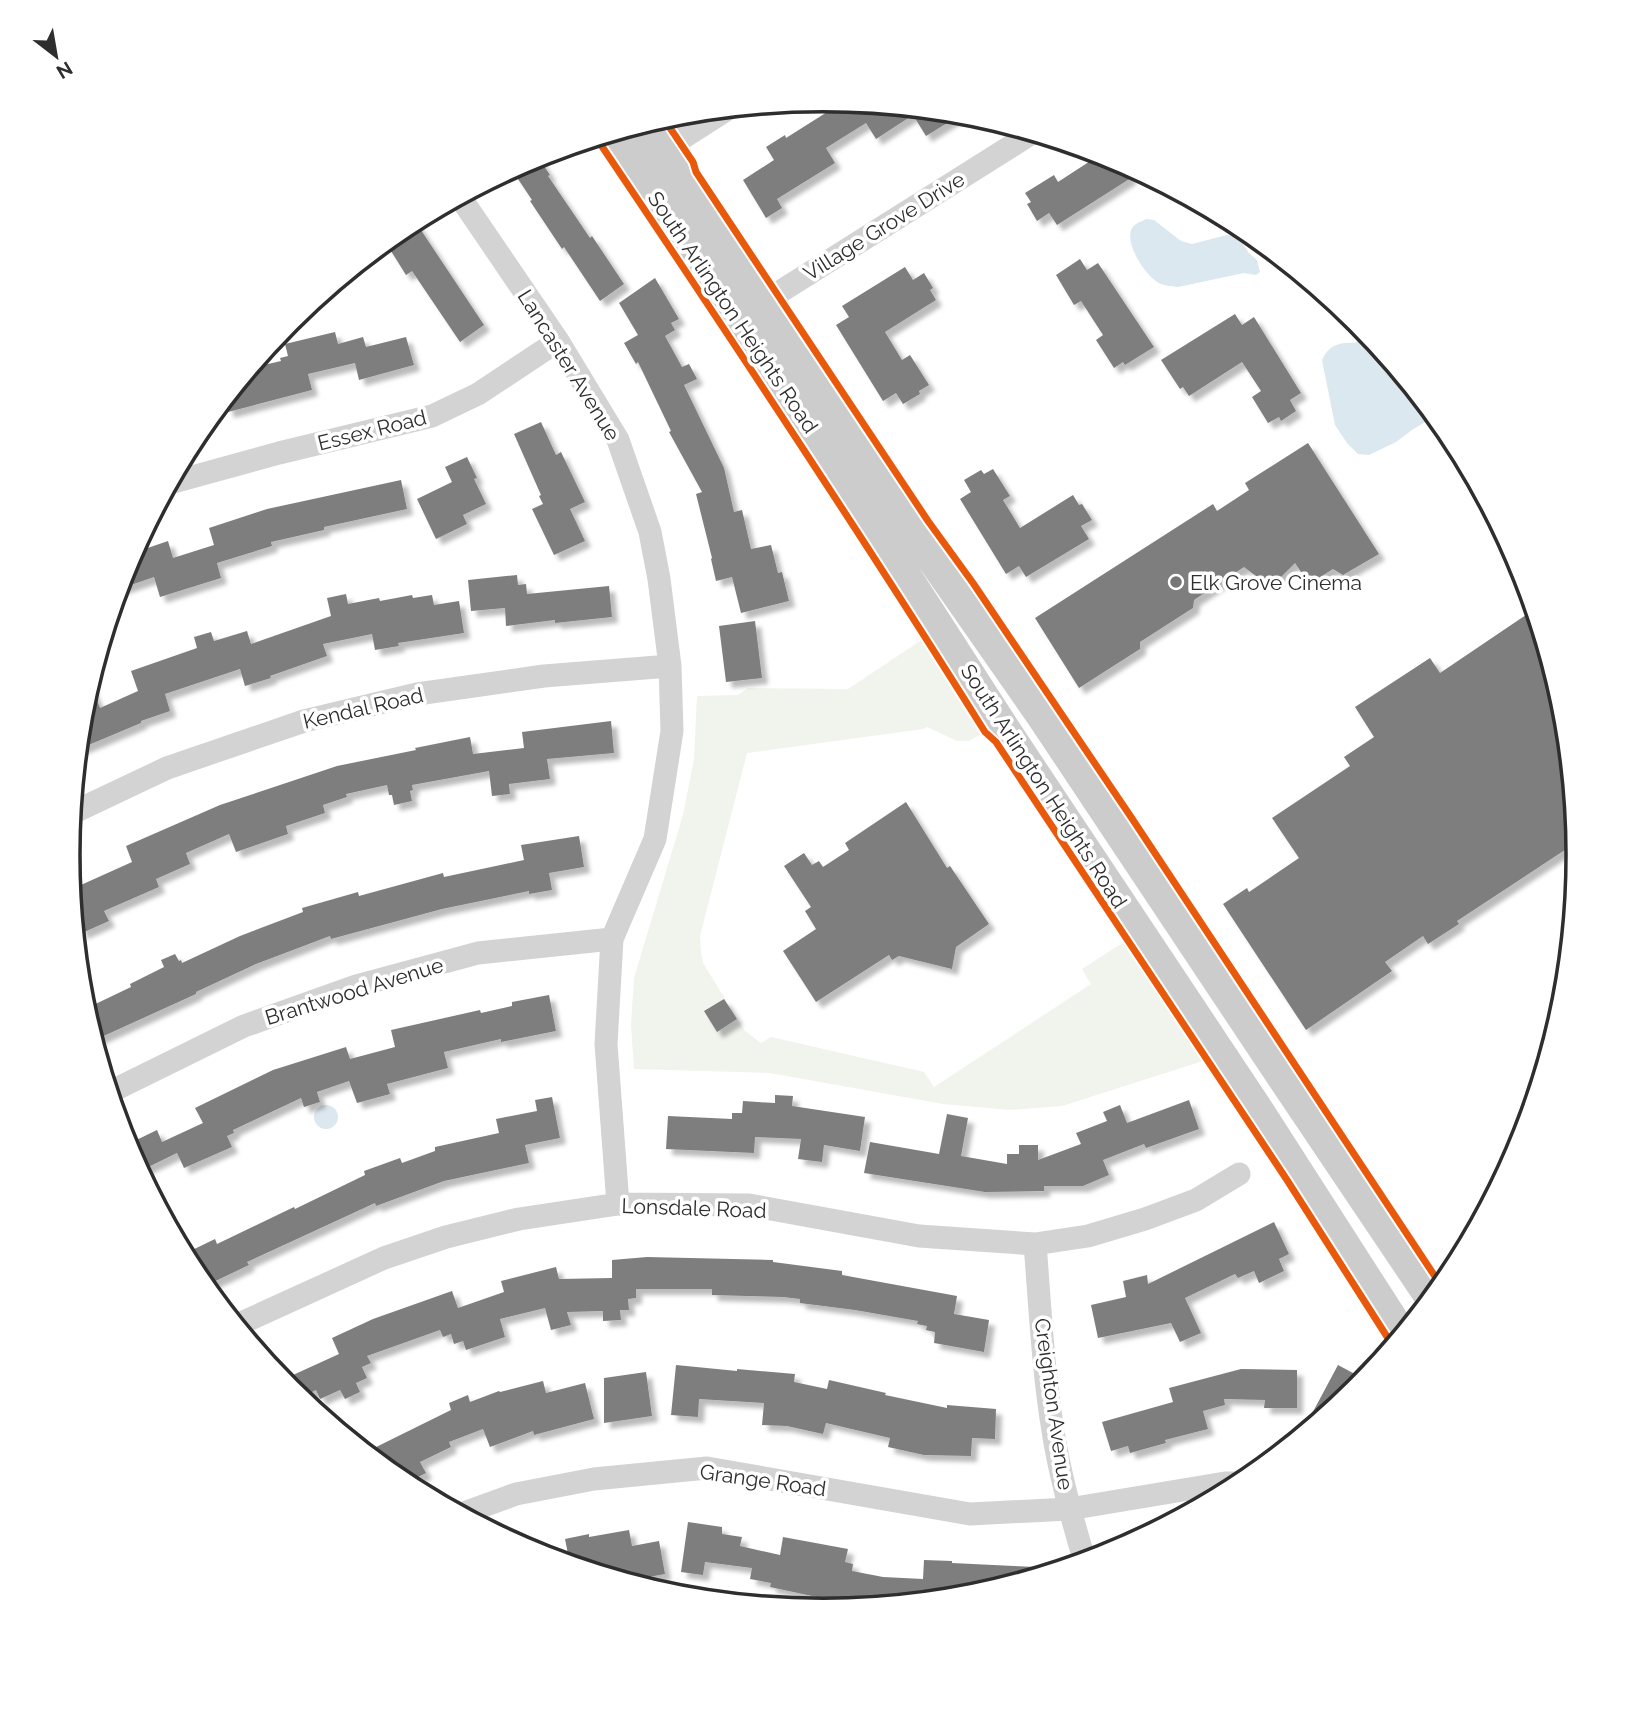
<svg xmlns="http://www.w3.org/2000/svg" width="1647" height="1711" font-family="Raleway,sans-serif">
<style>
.green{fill:#f1f3ed}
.water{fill:#dbe8ef}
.building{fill:#7e7e7e;filter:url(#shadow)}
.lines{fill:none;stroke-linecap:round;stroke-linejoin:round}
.minor{stroke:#d3d3d3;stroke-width:23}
.secondary{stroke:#ccc;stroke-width:32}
.cycleway-casing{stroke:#fff;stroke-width:11}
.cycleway{stroke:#e8590c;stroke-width:7}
.poi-dot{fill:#777;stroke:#fff;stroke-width:2.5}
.labels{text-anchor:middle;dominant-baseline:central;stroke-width:7;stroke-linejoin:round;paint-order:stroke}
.street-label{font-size:21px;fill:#2e2e2e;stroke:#fff}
.poi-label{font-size:21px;fill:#2e2e2e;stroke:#fff;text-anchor:start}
.rim{fill:none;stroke:#2e2e2e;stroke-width:3.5}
</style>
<defs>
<filter id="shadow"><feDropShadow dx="6" dy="6" stdDeviation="2" flood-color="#0004"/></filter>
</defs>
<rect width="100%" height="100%" fill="#fff"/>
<path class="green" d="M926,637L985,732L969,741H957L927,727L923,729L747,753L700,936L701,952L703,963L745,1031L761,1043L771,1037L924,1072L934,1087L1091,984L1082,969L1119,945L1129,942L1206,1060L1062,1106L1011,1110L943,1104L770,1073L634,1069L631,1025L634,978L683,815L694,759L697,696L738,695L748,688L848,689Z"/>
<path class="water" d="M1146,219L1154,220L1181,241L1192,244L1227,235L1238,237L1249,253L1257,260L1260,272L1256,275L1244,273L1178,287C1171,286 1163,286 1157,282C1144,273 1124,243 1132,228C1135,223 1141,222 1146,219Z
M1367,333L1435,416L1412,430L1396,442L1369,455L1358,454L1347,443L1335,425L1322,360C1329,345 1339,342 1355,343Z
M314 1117a12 12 0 1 1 24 0a12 12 0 1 1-24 0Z"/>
<path class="building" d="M843,102L962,114L926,136L913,115L876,139L866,123L826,148L835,163L777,199L782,208L766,218L743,180L774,160L766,147L785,135L786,138Z
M1101,154L1122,163L1131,178L1057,225L1049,213L1037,221L1027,204L1031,202L1025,193L1054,175L1058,182Z
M538,157L550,175L548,176L590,238L592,236L624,284L600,301L564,247L562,249L530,201L532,200L512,170Z
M415,221L484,325L460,342L412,271L406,275L386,243L404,227Z
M1080,259L1087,270L1098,263L1154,347L1125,365L1123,362L1114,368L1096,340L1103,335L1081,301L1074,305L1056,275Z
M905,267L913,280L924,273L933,288L930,290L936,300L885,332L902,360L910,355L929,385L919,391L920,394L903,404L896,393L883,401L836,325L849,317L842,306Z
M655,278L679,319L671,323L675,330L665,336L682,367L689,364L697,379L684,385L724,468L734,512L742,510L751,549L771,545L778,573L782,572L789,601L741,613L732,577L716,581L711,559L712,558L696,494L702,492L669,432L671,431L638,362L636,364L624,343L638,335L619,303Z
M1235,314L1242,325L1254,317L1301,393L1290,400L1296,411L1281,421L1279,417L1268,423L1252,397L1261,391L1242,362L1189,396L1183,387L1180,389L1161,360Z
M335,332L338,344L363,337L366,347L406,337L414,365L359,380L355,363L308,374L312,390L228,412L225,400L251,368L281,361L280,358L288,356L285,344Z
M541,422L556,455L561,452L585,502L570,509L585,541L554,555L532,509L543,504L539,496L541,495L514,434Z
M1308,443L1379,554L1343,575L1333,569L1309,584L1295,563L1282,576L1275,581L1260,579L1244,567L1194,600L1193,608L1140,642V649L1079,688L1035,618L1213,504L1217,511L1249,490L1245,483Z
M467,457L477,478L474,479L486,504L463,515L467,524L436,539L417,499L452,482L445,467Z
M993,469L1010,496L1003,500L1020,528L1073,495L1079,505L1082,504L1092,520L1081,526L1089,539L1026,577L1019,566L1006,574L960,499L971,492L964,480L981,470L984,474Z
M401,480L407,509L324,527V530L271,542L272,546L217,563L221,578L160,597L154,577L119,589L126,566L133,553L168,541L173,558L214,545L209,528L267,509Z
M517,575L518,585L526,584L527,594L609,586L612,617L555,623V620L506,626L505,608L471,611L468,580Z
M346,594L348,604L379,598L380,601L412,595L413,598L432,595L434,605L459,601L464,633L398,643L399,646L375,650L372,634L323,644L327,656L270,676L271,678L245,686L240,669L165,694L170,711L141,721V723L79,749L83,708L90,685L100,708L138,691L131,671L197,648L194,637L211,632L214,641L247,631L251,644L331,616L327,598Z
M1532,611L1537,619L1564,709L1577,842L1457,921L1459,924L1428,944L1423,936L1385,962L1392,971L1306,1030L1223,904L1247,888L1249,892L1299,858L1272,818L1350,766L1344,757L1374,737L1355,707L1430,658L1440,673Z
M755,621L762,678L726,682L719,626Z
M611,721L614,753L547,759L550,779L509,784L510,794L492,796L489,771L412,785L413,790L410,791L412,801L394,805L392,795H389L387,785L346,794L347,797L323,805L325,813L286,826L288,834L236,852L229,834L186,853L190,864L156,879L159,887L104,911L109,921L82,933L74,915L72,889L132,862L126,846L220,805L337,766L416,750L415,748L470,737L473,754L524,748L522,732Z
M906,802L947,868L950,866L989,924L956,947L952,969L899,956L892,960L889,955L816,1002L783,951L816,929L805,911L811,907L784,866L804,853L812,865L819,861L823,867L849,850L845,843Z
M579,836L584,867L549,873L552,890L529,894V891L442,909L331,939L330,936L256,964L196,992V994L97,1039L95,1034L93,1035L85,1009L131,987L130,984L164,967L161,960L175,954L179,961L181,960L182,963L240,936L303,912L302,908L358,892L359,896L443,873L444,877L524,860L521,845Z
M549,995L556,1031L501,1042V1039L444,1052L448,1068L387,1084L390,1094L357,1103L349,1081L317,1092L320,1102L304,1107L301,1098L233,1130L234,1133L227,1136L232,1147L184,1168L177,1153L140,1171L126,1145L157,1130L162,1142L203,1123L195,1108L273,1070L346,1047L350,1059L395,1047L391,1030L480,1010L481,1013L512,1006V1002Z
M724,999L737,1019L717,1032L704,1011Z
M775,1095L793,1096L792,1106L865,1117L860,1151L824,1145L822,1162L798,1159L801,1139L755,1137L754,1153L666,1149L668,1116L732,1119V1113H742L743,1101L775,1103Z
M552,1097L560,1138L525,1145L529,1163L444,1181L376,1206L375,1203L247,1262L249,1265L205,1286L195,1275L184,1254L215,1239L217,1244L294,1207L295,1209L365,1175L364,1171L400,1158L402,1163L435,1151V1147L499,1133L496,1119L537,1111L535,1100Z
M1189,1100L1199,1129L1146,1148L1144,1144L1103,1160L1109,1175L1083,1186H1044V1191L985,1192L864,1173L870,1142L939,1154L947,1114L968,1118L961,1156L1007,1164V1154H1019V1145H1038V1160L1081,1144L1076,1133L1107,1121L1103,1112L1120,1105L1127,1123Z
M1274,1222L1289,1254L1279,1259L1284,1271L1259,1283L1254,1271L1238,1278L1235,1274L1185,1298L1201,1333L1180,1342L1171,1323L1098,1338L1091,1305L1126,1297L1123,1281L1147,1275L1148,1284Z
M647,1257L773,1260V1262L842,1271V1275L957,1296L954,1314L989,1320L984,1352L934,1343L935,1332L926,1330L927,1326L917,1324L918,1321L855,1310L800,1303V1299L783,1297L712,1295V1289H636V1298L628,1299L629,1310H620L621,1320L603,1321V1311L567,1312L571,1325L551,1330L545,1308L500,1319L505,1337L466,1350L463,1341L454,1344L451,1334L443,1337L440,1330L367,1356L371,1363L362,1367L367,1378L356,1383L360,1392L345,1399L340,1390L320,1399L316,1390L300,1398L289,1389L282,1380L339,1354L332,1338L373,1319L452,1291L458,1308L504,1292L501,1281L556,1267L559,1279L612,1278V1260Z
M676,1365L737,1371V1369L795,1374L794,1382L827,1389L829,1380L886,1393L885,1395L947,1408V1405L996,1409L995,1439L972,1438L971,1456L924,1455L888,1447L890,1438L826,1423L823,1434L787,1426L762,1425L764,1403L699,1399L698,1417L671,1415Z
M1338,1365L1366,1380L1357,1390L1300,1436Z
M1241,1369L1297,1370V1408H1264L1265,1400L1224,1399L1225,1405L1203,1411L1208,1429L1165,1440L1166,1443L1130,1453L1128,1446L1111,1451L1102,1422L1173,1402L1169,1388Z
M646,1372L652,1416L604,1423V1378Z
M543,1381L546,1393L585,1383L594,1419L534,1435L533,1431L490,1447L483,1429L449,1442L451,1447L420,1462L426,1473L404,1484L366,1452L451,1410L449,1403L468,1395L470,1402L499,1391L500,1392Z
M688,1522L722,1527V1534L742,1537L740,1546L780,1555L783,1537L848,1549L845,1562L853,1564L852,1571L883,1577L923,1579L924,1560L952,1561V1563L1057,1568V1570L970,1596L864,1607L770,1587L771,1583L750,1579L752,1568L705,1562L703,1575L681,1572Z
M629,1530L632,1546L659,1541L665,1574L626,1581L570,1564L565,1539L589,1534V1537Z"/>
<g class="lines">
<path class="minor" d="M648,160L726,110
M460,197L558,341L618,440L650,532L659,579L670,666L672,731L655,839L612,939L606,1044L618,1204
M748,312L1032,133
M170,483L279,453L432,416L478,394L558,341
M72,813L167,768L304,721L417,694L544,676L670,666
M110,1092L244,1026L356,986L478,953L612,939
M1035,1244C1040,1306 1043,1370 1053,1431C1060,1476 1072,1519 1085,1562
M237,1325L384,1258L446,1237L519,1219L618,1204L749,1205L919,1236L1035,1244L1088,1236L1145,1219L1196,1200L1239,1174
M461,1514L516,1494L594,1479L707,1468L970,1514L1069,1509L1225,1483H1244"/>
<path class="secondary" d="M643,125L900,512L1041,714L1286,1082L1432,1299
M614,134L834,465L1008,735L1253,1103L1402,1335"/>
<g class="cycleway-casing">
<path id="cycleway" d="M664,119L693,162L696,172L928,521L973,583L1131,817L1442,1287
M597,139C729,335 860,532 985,732L996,742L1287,1180L1393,1346"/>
</g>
<use href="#cycleway" class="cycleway"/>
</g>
<circle class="poi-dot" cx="1176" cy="582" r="7"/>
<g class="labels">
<g class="street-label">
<text transform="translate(884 226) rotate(-32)">Village Grove Drive</text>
<text transform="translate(733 312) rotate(56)">South Arlington Heights Road</text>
<text transform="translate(569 365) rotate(58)">Lancaster Avenue</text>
<text transform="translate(372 430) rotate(-14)">Essex Road</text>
<text transform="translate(363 708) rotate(-13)">Kendal Road</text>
<text transform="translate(1044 786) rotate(57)">South Arlington Heights Road</text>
<text transform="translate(354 991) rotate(-17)">Brantwood Avenue</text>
<text transform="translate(694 1208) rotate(2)">Lonsdale Road</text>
<text transform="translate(1054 1404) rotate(82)">Creighton Avenue</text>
<text transform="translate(763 1480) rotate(8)">Grange Road</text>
</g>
<g class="poi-label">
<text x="1190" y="582">Elk Grove Cinema</text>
</g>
</g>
<path d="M0 0H1647V1711H0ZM80 855a743 743 0 1 1 1486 0a743 743 0 1 1-1486 0Z" fill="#fff" fill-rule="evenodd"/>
<path class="rim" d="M80 855a743 743 0 1 1 1486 0a743 743 0 1 1-1486 0Z"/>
<g transform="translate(56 56) rotate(149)" stroke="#ffffff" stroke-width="5" paint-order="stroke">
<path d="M0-5L12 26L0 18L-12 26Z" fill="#2e2e2e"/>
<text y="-10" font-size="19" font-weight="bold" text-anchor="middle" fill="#2e2e2e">N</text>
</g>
</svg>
